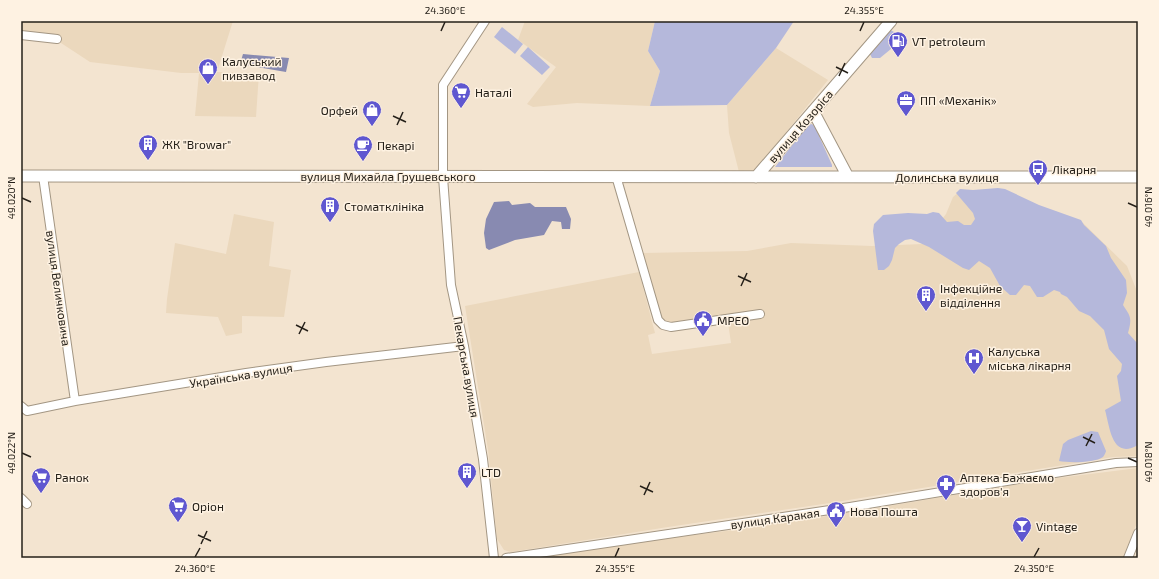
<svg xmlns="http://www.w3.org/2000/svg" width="1159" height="579" font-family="'Exo 2',sans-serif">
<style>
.built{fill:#ebd8bd}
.green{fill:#b5b8db}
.water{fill:#888ab1}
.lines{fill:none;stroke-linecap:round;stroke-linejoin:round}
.street-casing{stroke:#a39683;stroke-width:10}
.secondary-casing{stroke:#a39683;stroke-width:13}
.street{stroke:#fff;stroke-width:8}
.secondary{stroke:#fff;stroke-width:11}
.ticks{fill:none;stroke:#252019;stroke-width:1.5}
.labels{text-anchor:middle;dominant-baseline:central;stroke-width:3;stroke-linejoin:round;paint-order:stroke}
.poi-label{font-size:12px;fill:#252019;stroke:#fef2e2;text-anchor:start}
.street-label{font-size:12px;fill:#252019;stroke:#fef2e2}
.neatline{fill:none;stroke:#252019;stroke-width:1.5}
.ticks-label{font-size:10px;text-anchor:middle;fill:#252019}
</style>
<rect width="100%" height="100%" fill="#f3e4d0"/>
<path class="built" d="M21,21H233L217,72L259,73L256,117L195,116L199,73H181L90,62L61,43V37L21,31Z
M525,21H655L648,51L660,71L650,106L577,103L533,107L527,104L556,67L518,40Z
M776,48L828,80L764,160L751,172H739L729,133L727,105Z
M960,191L1055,211L1083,223L1127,266L1138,294V456L1113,457L830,503L668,527L511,552L504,550L497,539L488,450L465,306L639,272L655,333L648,335L652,354L731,343L727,316L670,323L662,321L660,317L643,253L747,251L791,243L872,246L923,244L946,214L953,197Z
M234,214L274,222L269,266L291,270L284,317L242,316V333L226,336L218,317L166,313L167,299L175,243L226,254Z
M1138,468V520L1123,558H534L662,539L734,530L847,513L1050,479Z"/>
<path class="green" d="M655,21H794L776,48L727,105L650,106L660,71L648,51Z
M502,27L523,44L515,54L494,37Z
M889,29L894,32L897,44L880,58H872L869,52Z
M528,47L550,67L542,75L520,56Z
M811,124L814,125L816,129L832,165V167H775L808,125Z
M998,188L1005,189L1039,205L1081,220L1084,225L1106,246L1111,258L1126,280L1127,293L1123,305C1131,317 1132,318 1128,333L1138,344V445C1112,460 1110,428 1105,410L1121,401L1117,376L1121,371L1122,364L1109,349L1104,330L1090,316L1079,311L1067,297L1061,294L1060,292L1054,290L1043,297H1037L1030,286L1024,285L1016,295H1010L1000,286L990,268L979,261L969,270L963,268L929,247L911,239L905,240L899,244L895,248L892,260L889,266L884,270H878L873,231L874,224L883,215L908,213L927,214L933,212L939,213L947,222L958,221L964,225H971L975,219L973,213L956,193L960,189L973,190Z
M1091,431L1098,432L1106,451C1106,452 1104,456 1103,457C1095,463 1068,463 1059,461L1063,444L1068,440Z"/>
<path class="water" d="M243,54L289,58L286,72L240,64Z
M509,201L512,205L530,203L535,207H566L571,219L570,229H562L561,222L552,221L544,235L515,240L489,250L486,248L484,233L486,219L494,202Z"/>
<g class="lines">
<g class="street-casing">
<path id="street" d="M485,21L443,85V177L451,285L464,346L483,459L494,558
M21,35L57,39
M43,176L75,401
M616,176L658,320L663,325L671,327L760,314
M21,406L27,411L75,401L246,373L326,362L464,346
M21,498L27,504
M506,558L850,507L1116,463L1138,462
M1128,558L1138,533"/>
</g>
<g class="secondary-casing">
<path id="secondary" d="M813,111L848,177
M21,176L1138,177
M756,177L891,21"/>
</g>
<use href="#street" class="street"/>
<use href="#secondary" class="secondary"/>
</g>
<path class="ticks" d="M441,31L445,22M860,31L864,22M836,67L848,73M839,76L845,63M393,116L406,122M397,125L403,112M22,198L31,202M1128,203L1137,207M738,276L751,282M741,286L747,273M296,325L308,331M299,334L305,322M1083,437L1095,443M1086,446L1092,434M22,453L31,457M1128,458L1137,462M640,486L653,492M644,495L650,482M198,535L211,541M201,544L207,531M195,557L200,548M615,557L619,548M1034,557L1039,548"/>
<defs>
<g id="fuel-pin" transform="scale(1)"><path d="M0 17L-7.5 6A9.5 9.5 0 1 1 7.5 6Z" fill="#5f57d0" stroke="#fef2e2"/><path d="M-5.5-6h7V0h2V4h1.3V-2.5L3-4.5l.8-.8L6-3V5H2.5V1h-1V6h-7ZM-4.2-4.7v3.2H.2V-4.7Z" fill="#fff"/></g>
<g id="shop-pin" transform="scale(1)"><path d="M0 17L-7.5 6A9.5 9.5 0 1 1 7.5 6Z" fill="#5f57d0" stroke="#fef2e2"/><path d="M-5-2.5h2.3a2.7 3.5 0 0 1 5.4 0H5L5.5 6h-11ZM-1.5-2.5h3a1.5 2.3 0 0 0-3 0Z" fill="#fff"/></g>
<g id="supermarket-pin" transform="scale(1)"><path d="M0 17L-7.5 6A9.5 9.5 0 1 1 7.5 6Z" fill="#5f57d0" stroke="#fef2e2"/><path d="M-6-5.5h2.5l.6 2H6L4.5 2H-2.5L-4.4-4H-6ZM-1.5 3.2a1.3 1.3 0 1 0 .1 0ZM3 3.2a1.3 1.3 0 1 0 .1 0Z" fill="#fff"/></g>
<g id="office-pin" transform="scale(1)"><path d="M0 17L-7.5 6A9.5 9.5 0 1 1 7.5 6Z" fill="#5f57d0" stroke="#fef2e2"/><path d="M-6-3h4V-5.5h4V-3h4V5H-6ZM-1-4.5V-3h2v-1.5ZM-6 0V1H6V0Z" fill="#fff"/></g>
<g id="building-pin" transform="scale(1)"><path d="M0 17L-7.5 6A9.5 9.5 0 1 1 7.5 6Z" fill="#5f57d0" stroke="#fef2e2"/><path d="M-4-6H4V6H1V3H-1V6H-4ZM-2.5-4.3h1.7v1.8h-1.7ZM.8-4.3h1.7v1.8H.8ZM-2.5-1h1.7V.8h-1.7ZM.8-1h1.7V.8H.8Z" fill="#fff"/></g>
<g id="cafe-pin" transform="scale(1)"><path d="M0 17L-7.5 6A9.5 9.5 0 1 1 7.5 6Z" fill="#5f57d0" stroke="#fef2e2"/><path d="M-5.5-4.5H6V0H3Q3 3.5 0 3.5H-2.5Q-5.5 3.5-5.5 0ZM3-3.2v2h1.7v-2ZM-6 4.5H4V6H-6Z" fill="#fff"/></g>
<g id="bus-pin" transform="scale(1)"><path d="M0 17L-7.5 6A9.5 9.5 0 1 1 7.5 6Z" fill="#5f57d0" stroke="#fef2e2"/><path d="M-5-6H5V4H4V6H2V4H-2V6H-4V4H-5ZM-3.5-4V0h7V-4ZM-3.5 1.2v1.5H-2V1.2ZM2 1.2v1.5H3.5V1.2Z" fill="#fff"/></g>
<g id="civic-pin" transform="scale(1)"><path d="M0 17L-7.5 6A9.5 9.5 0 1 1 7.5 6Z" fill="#5f57d0" stroke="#fef2e2"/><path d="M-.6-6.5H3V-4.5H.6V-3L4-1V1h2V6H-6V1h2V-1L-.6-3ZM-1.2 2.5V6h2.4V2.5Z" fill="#fff"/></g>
<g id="hospital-pin" transform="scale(1)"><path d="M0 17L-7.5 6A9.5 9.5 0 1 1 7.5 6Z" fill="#5f57d0" stroke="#fef2e2"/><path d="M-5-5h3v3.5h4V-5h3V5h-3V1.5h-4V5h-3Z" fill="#fff"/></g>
<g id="pharmacy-pin" transform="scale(1)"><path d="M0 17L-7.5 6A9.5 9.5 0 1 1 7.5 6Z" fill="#5f57d0" stroke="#fef2e2"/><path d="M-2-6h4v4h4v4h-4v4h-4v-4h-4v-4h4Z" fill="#fff"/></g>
<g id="bar-pin" transform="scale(1)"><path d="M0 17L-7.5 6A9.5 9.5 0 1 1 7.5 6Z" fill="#5f57d0" stroke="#fef2e2"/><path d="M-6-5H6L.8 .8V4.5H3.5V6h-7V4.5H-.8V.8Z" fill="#fff"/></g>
</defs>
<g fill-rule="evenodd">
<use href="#fuel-pin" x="898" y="41"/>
<use href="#shop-pin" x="208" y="68"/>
<use href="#supermarket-pin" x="461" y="92"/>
<use href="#office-pin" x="906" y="100"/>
<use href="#shop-pin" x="372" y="110"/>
<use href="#building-pin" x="148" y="144"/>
<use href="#cafe-pin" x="363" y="145"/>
<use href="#bus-pin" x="1038" y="169"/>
<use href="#building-pin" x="330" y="206"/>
<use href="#building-pin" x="926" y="295"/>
<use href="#civic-pin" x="703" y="320"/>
<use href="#hospital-pin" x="974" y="358"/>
<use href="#building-pin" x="467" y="472"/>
<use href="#supermarket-pin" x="41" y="477"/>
<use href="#pharmacy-pin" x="946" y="484"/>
<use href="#supermarket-pin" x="178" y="506"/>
<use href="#civic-pin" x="836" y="511"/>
<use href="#bar-pin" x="1022" y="526"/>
</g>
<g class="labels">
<g class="poi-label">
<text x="912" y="41">VT petroleum</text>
<text x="222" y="61">Калуський<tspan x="222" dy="14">пивзавод</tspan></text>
<text x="475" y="92">Наталі</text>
<text x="920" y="100">ПП «Механік»</text>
<text x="358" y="110" text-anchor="end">Орфей</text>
<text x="162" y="144">ЖК "Browar"</text>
<text x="377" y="145">Пекарі</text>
<text x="1052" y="169">Лікарня</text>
<text x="344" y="206">Стоматклініка</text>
<text x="940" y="288">Інфекційне<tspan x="940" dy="14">відділення</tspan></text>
<text x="717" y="320">МРЕО</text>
<text x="988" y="351">Калуська<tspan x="988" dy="14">міська лікарня</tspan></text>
<text x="481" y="472">LTD</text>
<text x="55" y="477">Ранок</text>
<text x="960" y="477">Аптека Бажаємо<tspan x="960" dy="14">здоров'я</tspan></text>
<text x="192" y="506">Оріон</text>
<text x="850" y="511">Нова Пошта</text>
<text x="1036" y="526">Vintage</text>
</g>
<g class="street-label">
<text transform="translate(800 126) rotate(-49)">вулиця Козоріса</text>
<text x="388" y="176">вулиця Михайла Грушевського</text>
<text x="947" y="177">Долинська вулиця</text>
<text transform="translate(59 288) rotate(82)">вулиця Величковича</text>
<text transform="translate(467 367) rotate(80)">Пекарська вулиця</text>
<text transform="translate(241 375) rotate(-9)">Українська вулиця</text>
<text transform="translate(775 518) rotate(-8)">вулиця Каракая</text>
</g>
</g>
<rect width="1159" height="579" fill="none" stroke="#fef2e2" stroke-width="44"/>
<rect x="22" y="22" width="1115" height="535" class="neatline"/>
<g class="ticks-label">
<text x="445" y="14">24.360°E</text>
<text x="864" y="14">24.355°E</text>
<text transform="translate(11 198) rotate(-90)" y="4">49.020°N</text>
<text transform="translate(1148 207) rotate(-90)" y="4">49.016°N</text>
<text transform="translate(11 453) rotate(-90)" y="4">49.022°N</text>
<text transform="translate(1148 462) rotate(-90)" y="4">49.018°N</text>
<text x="195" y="572">24.360°E</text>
<text x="615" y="572">24.355°E</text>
<text x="1034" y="572">24.350°E</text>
</g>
</svg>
